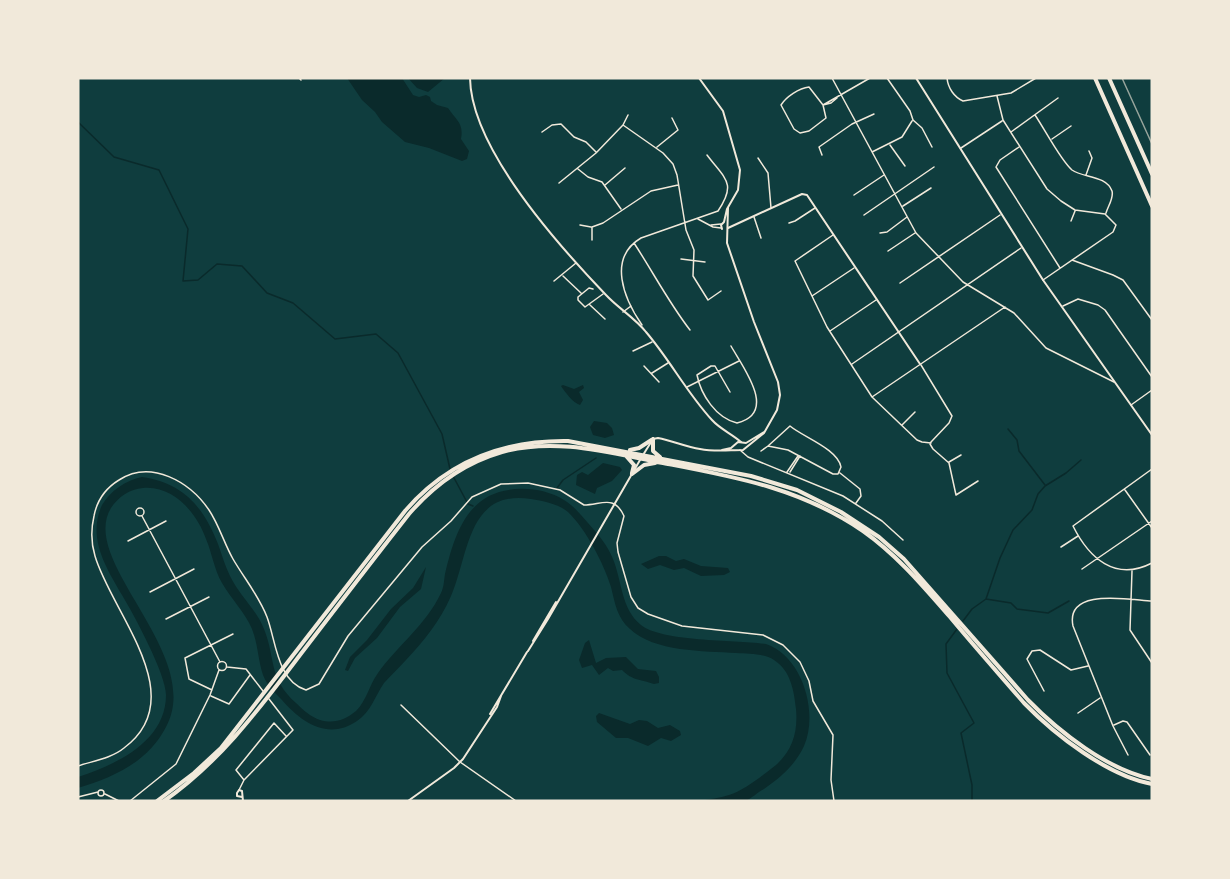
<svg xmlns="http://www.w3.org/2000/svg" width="1230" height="879" font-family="'Golos Text',sans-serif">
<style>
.water{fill:#0a2a2b}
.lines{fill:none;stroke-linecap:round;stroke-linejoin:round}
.stream{stroke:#0a2a2b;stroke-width:1.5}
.minor{stroke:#f1e9da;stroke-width:1.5}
.tertiary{stroke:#f1e9da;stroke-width:2}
.secondary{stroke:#f1e9da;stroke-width:2}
.trunk{stroke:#f1e9da;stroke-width:4}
.motorway{stroke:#f1e9da;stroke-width:4}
.tram{stroke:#97a49c;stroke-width:1.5}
</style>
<rect width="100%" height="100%" fill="#0f3d3e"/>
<path class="water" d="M347,78H402L413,95L419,97L426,95L430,97L431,101L437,105L448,108C456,120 464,123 461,139L469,151L467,159L462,161L429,148L405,142L382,122L375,112L362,100Z
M408,78H445L428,92L417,88Z
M563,385L574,389L583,385L584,388L579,392L583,400L580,405C573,403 565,392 561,386Z
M594,421L607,423L612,428L614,435L605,438L593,435L590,427Z
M603,463L620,467L622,470L612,481L597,488L595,494L576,485L577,475L582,472L588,475Z
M142,477C183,483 203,506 218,544C222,555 225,566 230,576C239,595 256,609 264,629C276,659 268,678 296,703C303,710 311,717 320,720C334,724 345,720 356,711C367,700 369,685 378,673C398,645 426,625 441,593C444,587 444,580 445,574C452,545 461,511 489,496C511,485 543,487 564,500C574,506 581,515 588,523C598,534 608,546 613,559C622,581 621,609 641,625C662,642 737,640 766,644C802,656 819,712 804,746C796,764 780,778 764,789C758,792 751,799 745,801C733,804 711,801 699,801C709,799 720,798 729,795C745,790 763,775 776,765C793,750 798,731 796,709C794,691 791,671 774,660C763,653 748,654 736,653C704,651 654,652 630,629C617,618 615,603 611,587C604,564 586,529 568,512C559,504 543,501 531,499C467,489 469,555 451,596C440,621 424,641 406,660C399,668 391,675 384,683C375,696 371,712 357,721C328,741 301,722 282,700C275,693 267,685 263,675C258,660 258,644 252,629C245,612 231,599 222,583C214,569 212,553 206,539C197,513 173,485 143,488C130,489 118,497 111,508C78,562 205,654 166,727C148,762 114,777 78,788V777C115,765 166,742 166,695C166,674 134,615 122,595C106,567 87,538 102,505C110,491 126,480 142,477Z
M659,556H666L676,561L684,559L701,566L728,568L730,572L724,575L701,576L684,568L674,570L660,565L648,569L641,564Z
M426,567L421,589L400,607L377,638L355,658L348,671L345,670L350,657L367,640L391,609L413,588Z
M589,640L596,663L606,658L626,657L638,669L656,671L659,677V683L654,684C640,679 633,681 622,670L613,671L608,668L599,675L592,665L582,668L579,660L585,643Z
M599,713L630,724L639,720L647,721L658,728L670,725L680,731L681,735L671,741L661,738L648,746L628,738H616L597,722L596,716Z"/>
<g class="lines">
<path class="stream" d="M78,122L114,157L159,170L188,229L183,281L198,280L217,264L242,266L267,293L293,303L335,339L376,334L398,353L442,434L450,469
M1008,429L1017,440L1019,451L1045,485
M453,476L468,504L473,506
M557,488L563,480L596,458
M986,599L1011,603L1017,609L1048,613L1069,601
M963,621L972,609L986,599L1000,558L1013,530L1032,510L1038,494L1045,486L1066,473L1081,460
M957,629L946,644L947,673L974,723L961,733L972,785V801"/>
<path class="minor" d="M299,78L301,80
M832,78L916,233L963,282L1014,313L1046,348L1114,382
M887,78L910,111L913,120L922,128L932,147
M947,78C948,88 954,97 963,101L1011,93L1036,78
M809,87L823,105L826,118L809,131L800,133L794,129L781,105C786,97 799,88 809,87Z
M997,96L1003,120L1047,189L1061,201L1075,210L1105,214L1116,225L1113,232L1043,280
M823,105L870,78
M823,105L831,103L837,98
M1035,115C1044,128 1061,161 1072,170C1083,178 1106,175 1112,191C1114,198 1108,206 1106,213
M623,125L663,153L673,164L677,175L686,230L694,250L693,276L708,300L721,291
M542,132L552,125L561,124L574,137L586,142L596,152
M1011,132L1058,98
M1052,139L1071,126
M890,145L905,166
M657,147L678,130L672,118
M1019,147L1000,160L996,167L1060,268
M961,148L1002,121
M872,152L902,137L912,121
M822,155L819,147L852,124L874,114
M758,158L768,173L771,208
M578,169L588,177L602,182L621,209
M1086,175L1092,158L1089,151
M559,183L596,153L623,125L628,115
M605,185L625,168
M854,195L884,175
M903,206L931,188
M864,215L934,167
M754,217L761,238
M698,219L713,227L721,228
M1071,221L1075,211
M789,223L795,221L815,208
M580,225L591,227
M711,225L721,224
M592,227L603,223L651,191L678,185
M880,233L887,232L907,217
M833,235L795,261L827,327L872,397L917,440L922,442L931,443
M592,240V228
M634,243C653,272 669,303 690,330
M888,251L915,233
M681,259L705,262
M1072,260L1113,275L1123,280L1152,320
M563,276L581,293
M554,281L576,263
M900,283L1000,215
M593,289L589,288L578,297V300L585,307L603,294
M812,296L854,268
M590,305L605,319
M1063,306L1078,299L1098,305L1105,310L1152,377
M623,312L631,306
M642,325C624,299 607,258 641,238L718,211C737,183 725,179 707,155
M830,331L876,300
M633,351L652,342
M852,364L1021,248
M921,365L952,416L949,423L931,442
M644,366L659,382
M652,373L668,363
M687,387L739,361
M730,392L715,366H711L697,375C701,395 716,418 737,423C779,413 742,366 731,346
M872,397L1005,307
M1131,405L1152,390
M902,425L915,412
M930,444L933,449L949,463L956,495L978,481
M740,450L748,457L843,496L882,521L903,540
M761,451L768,446L790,426C803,437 838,449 841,467L838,474H833L788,450L768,446
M949,462L961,455
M1152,469L1073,526C1089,558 1115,582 1152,563
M787,472L798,456
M790,472L800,456
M840,473L860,489L861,496L856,503
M1125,490L1152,528
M136 512a4 4 0 1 1 8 0a4 4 0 1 1-8 0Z
M142,516L220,662
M128,541L166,521
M1061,547L1078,536
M1082,569L1152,521
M1132,571L1130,630L1152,663
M150,592L194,569
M166,619L209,597
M217.5 666a4.5 4.5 0 1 1 9 0a4.5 4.5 0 1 1-9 0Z
M227,667L246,669L263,691
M212,690L189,679L185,658L233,634
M1044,691L1027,659L1032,651L1040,650L1071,670L1088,666
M211,696L229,704L250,675
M401,705L460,762L516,801
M1078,713L1100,698
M1114,725L1123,721L1127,722L1150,755
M1128,755L1113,726L1073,626C1065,587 1130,600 1152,601
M78,766C93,761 112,758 124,748C193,697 111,612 95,556C91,543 91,529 94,516C97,500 106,488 119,480C151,459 190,482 209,510C219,525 224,543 233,559C244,578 259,596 267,617C276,641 277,681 306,690L319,684L348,636L422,547L451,521L472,497L501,484L528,483L560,490L584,505C601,505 614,494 624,516L617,543L618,552L631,597L638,608L648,614L682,626L763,635L783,645L800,662L809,681L813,701L833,735L831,780L834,801
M244,780L236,770L274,723L286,736
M98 793a3 3 0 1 1 6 0a3 3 0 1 1-6 0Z
M239,790L244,780L293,730L269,699
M105,794L119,801
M78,797L98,792
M130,801L176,764L210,695L219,670"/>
<path class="tertiary" d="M470,78C471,148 559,246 606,295C618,308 635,318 646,332C670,360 687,393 712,420C720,429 732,434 741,442
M728,228L802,194L807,195L920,364
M242,791L243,801
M242,797L237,796V793L239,790L242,791"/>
<path class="secondary" d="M699,78L723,111L740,170L738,190L727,209L724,222L721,225L722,229
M916,78L1043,280L1152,435
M722,450L731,448L738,442L746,443L764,432
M643,455L653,439L658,438C673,441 686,447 700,449C715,452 729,450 743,450L764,433L777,410L780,395L778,382L754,322L727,243L728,208
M533,641L556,602
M528,651L548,619L640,460
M490,714L527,652
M408,801L454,768L463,759L497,707L501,696"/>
<path class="trunk" d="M653,439V451L660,457
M630,450L639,448L653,439
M627,457L634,465L632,473
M632,474L644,465L655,463
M157,801L194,773L221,748L405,511C448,461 504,440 568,441L751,476L797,490L841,512L879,537L904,559L1028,700C1059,732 1108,770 1152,779
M164,801C220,762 259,709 300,655C336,608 372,561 409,514C434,485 464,463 502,452C556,437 610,453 663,463C736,477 800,488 863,531C897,555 923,586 950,617C974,646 999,674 1024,703C1055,735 1108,776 1152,784"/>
<path class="motorway" d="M1095,78L1152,206
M1109,78L1152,174"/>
<path class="tram" d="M1122,78L1152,144"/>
</g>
<rect width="1230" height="879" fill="none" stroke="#f1e9da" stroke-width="159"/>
</svg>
